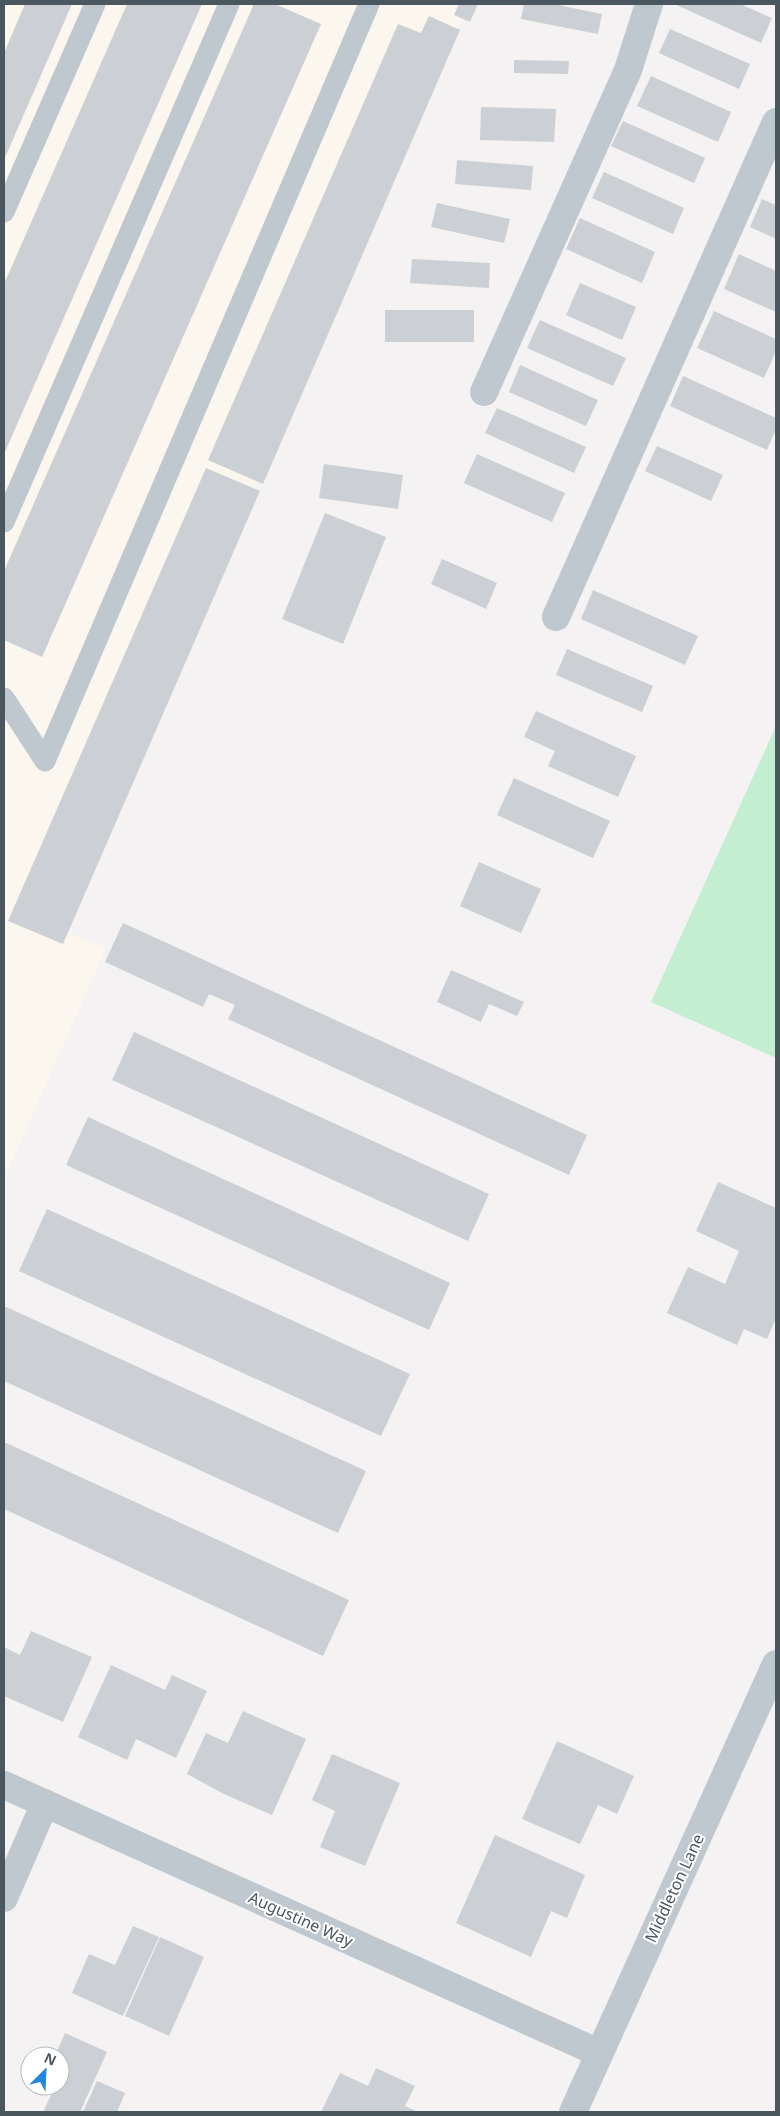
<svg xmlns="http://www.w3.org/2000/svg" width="780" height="2116" font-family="'Noto Sans',sans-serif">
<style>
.commercial{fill:#fcf7ee}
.green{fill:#c4eed1}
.building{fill:#ccd0d4}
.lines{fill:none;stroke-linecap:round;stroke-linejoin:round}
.service{stroke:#bfc8ce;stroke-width:21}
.minor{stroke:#bfc8ce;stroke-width:28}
.labels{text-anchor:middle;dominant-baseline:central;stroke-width:4;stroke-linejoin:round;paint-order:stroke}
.street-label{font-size:16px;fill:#4b575f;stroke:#fff}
</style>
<rect width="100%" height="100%" fill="#f4f2f2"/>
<path class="commercial" d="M4,4H478L470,22L463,19L457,28L460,30L263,484L256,481L253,488L260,491L68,932L106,948L4,1179Z"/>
<path class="green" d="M776,726V1058L651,1002Z"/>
<path class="building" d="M25,4H72L4,160V53Z
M127,4H202L4,454V284Z
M254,4H275L321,24L42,657L4,640V571Z
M459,4H478L470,22L454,15Z
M524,4H553L602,14L598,34L521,19Z
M674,4H740L772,18L761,43Z
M429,16L460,30L263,484L208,460L398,24L421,33Z
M670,29L750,64L739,89L659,53Z
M514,60L569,61L568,74L514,73Z
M651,76L731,112L718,142L637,106Z
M481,107L556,109L554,142L480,140Z
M623,121L705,158L694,183L611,146Z
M457,160L533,166L531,190L455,184Z
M604,172L684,208L673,234L592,198Z
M762,199L776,205V239L750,227Z
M437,203L510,219L504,243L431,227Z
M580,218L655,252L642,283L566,249Z
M739,254L776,271V312L724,289Z
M412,259L490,263L489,288L410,283Z
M580,283L636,307L622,340L566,315Z
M385,310H474V342H385Z
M714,311L776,339V351L764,378L697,348Z
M540,320L626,358L613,386L527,348Z
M520,365L598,400L586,426L509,392Z
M683,376L776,418V429L767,450L670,406Z
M497,408L586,447L574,473L485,433Z
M657,446L723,475L711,501L645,471Z
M477,454L565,493L552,522L464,483Z
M324,464L403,475L398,509L319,498Z
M206,468L260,491L63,944L8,921Z
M325,513L386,537L343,644L282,619Z
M442,559L497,583L486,609L431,584Z
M593,590L698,636L685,665L581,619Z
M567,649L653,686L642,712L556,675Z
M536,711L636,756L618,797L548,766L555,751L524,737Z
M514,778L610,821L593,858L497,815Z
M479,862L541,889L521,933L460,906Z
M123,923L587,1135L569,1175L228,1019L235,1005L209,994L203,1007L105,962Z
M451,970L524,1002L517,1016L489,1004L481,1022L437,1002Z
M134,1032L489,1194L468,1241L112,1080Z
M88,1117L450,1283L429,1330L66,1165Z
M718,1182L776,1208V1318L767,1339L744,1329L737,1345L667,1313L688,1267L725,1284L739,1251L696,1231Z
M47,1209L410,1374L381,1436L19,1271Z
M4,1306L366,1471L338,1533L4,1381Z
M4,1442L349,1600L323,1656L4,1509Z
M31,1631L92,1657L63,1722L4,1696V1647L20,1655Z
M111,1665L165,1690L172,1675L207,1691L176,1758L136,1739L127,1760L78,1737Z
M243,1711L306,1739L272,1815L224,1794L187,1774L206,1733L228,1743Z
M557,1741L634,1776L617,1814L598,1805L580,1844L522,1819Z
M332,1754L400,1783L365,1866L320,1847L335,1811L312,1800Z
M495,1835L585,1875L567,1918L551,1911L531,1957L456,1923Z
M133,1926L159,1937L123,2016L72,1993L89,1954L115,1965Z
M160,1937L204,1957L169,2036L125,2016Z
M65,2033L107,2052L80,2112H43L52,2093L40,2088L41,2086H60V2056H55Z
M376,2068L415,2086L405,2106L418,2112H321L340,2073L368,2086Z
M97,2081L125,2093L117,2112H83Z"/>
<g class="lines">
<path class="service" d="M4,212L95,4
M4,522L229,4
M4,698L45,761L369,4"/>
<path class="minor" d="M484,392L628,70L649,4
M556,617L776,122
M4,1785L599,2053
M4,1898L45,1803
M573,2112L776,1664"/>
</g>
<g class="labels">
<g class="street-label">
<text transform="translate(674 1888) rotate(-65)">Middleton Lane</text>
<text transform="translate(301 1919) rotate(24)">Augustine Way</text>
</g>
</g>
<rect width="780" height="2116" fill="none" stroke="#4b575f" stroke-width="10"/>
<g transform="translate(45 2071) rotate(24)"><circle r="24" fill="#ffffff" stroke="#b7bcbf"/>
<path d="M0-4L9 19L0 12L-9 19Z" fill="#2486dc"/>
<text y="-8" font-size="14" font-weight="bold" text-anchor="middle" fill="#4b575f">N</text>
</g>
</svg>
